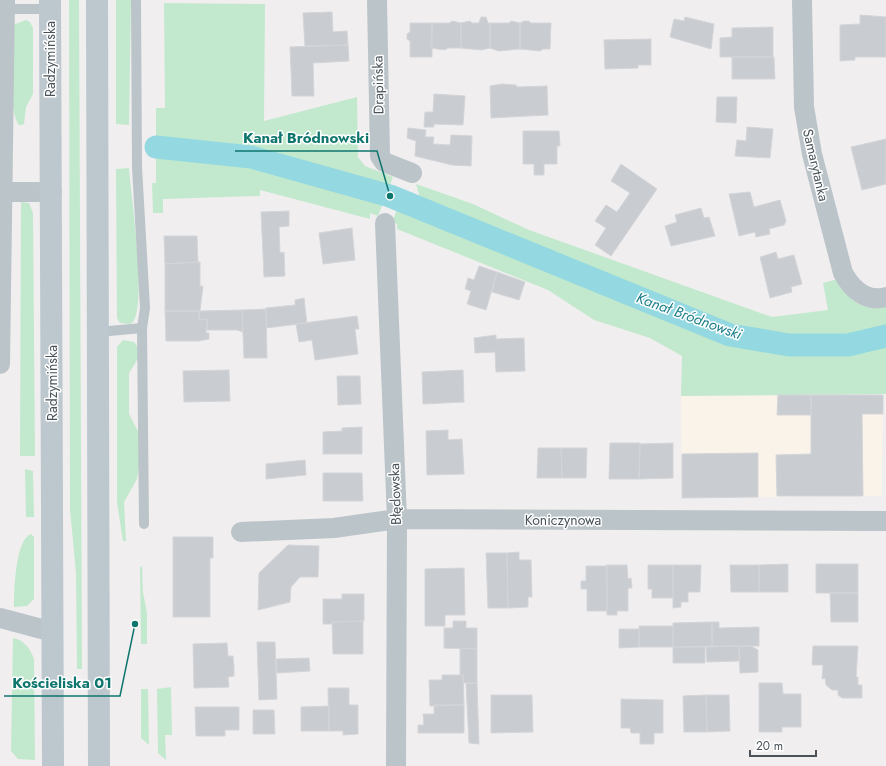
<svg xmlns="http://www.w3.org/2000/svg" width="886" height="766" font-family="Jost,sans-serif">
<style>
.commercial{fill:#faf3e9}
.green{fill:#c2e9cd}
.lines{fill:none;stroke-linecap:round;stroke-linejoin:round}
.canal{stroke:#94d9e1;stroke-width:23}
.building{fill:#c9ccd0;stroke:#d3d5d9}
.lane{stroke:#bbc4c9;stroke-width:10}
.street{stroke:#bbc4c9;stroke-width:20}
.secondary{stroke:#bcc7ce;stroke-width:22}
.labels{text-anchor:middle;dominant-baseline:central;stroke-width:3;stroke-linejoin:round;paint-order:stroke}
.street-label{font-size:14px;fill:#495359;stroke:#fff}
.water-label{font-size:15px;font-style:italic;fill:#1c7f8a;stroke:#fff}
.leader{fill:none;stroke:#0f766e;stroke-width:1.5}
.callout-dot{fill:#0f766e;stroke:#fff;stroke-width:1.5}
.callout-label{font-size:15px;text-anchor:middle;font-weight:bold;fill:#0f766e;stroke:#fff;stroke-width:3;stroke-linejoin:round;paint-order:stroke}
</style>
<rect width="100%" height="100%" fill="#f1eeef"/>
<path class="commercial" d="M883,395L882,496L682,498L681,396Z"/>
<path class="green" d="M69,0H79L82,669H77L76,573L70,509Z
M116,0H131L129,125L116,124Z
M164,3L265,4L264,121L357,97L358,157L365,166L393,177L388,190L311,163L254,150L156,141V108H165Z
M26,20L30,22L33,28V94L26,107L24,124L22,125H19C7,109 12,47 13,25Z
M156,154L254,165L335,186L383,203L378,216L370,213V219L260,190V196L163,199V213H153L152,183H156Z
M129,168C131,196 147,303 133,322L130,324L120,323L117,318L116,169Z
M416,184L473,204L529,230L772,317L828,310L823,283L838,279C849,300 861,312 886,307V331L854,336L805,339L736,329L641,292L421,201Z
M21,202L29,203L33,213L35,456H20Z
M398,207L585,285L722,340L786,352L827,353L854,351L886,346V394L681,396L682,356L650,338L594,320L548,290L397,229V224L392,222Z
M123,340L134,342L138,347L139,357L129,373V414L140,435L139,466L137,479L124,502L126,541H123L117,503V347Z
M25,469L33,471L34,517H26Z
M31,534L34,537V599L27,606L14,607C14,592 15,539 31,534Z
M142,566L143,592L147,613V644H141L140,567Z
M13,638C24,640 30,648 34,659L35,760L18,759L11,751Z
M171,687L172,735H165L166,760L158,753L157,689Z
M141,689H148L149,745L141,738Z"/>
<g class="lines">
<path class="canal" d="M156,147L251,157L390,196L730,335L789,345H848L886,336"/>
</g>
<path class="building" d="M332,12L333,32L347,31L348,45L305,46L303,13Z
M860,15L886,17V57H855V60L840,61V25L860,24Z
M481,17H486L488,23H490V48L481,50L461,48V23L470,21L472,23H479Z
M685,17L714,24L711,49L670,37L674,19L684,21Z
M452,21L461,23V48H448L445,50L431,48L432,23H450Z
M511,21L520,23V49L499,51L490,48V23H509Z
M524,21H529L531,23H551L550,49H543L540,51L520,49V23Z
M410,23H432V57H410V41L407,39V34L410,32Z
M773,27V57H720V38L732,37V28Z
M651,39V65H638V68L605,69L604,40Z
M348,45L349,61L313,63L314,96H292L290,47Z
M732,57H774L775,79H732Z
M502,84L516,85L517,87L547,86L548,115L491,118L490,86Z
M434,94L465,96L463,125L434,124V127H424L425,112H433Z
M717,97H737L736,123L716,122Z
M747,127L773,129L770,158L735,156L737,140L746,141Z
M408,128L426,130L425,137H434L433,144L450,145L451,135L472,136L471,166L452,165L415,156L416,141L407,138Z
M523,131H559L560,146H557V164H544V175H534V164H523Z
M886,139V184L862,190L851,147Z
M621,164L657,189L611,256L595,245L606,228L595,221L606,205L617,212L630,193L611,181Z
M750,192L754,207L780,200L786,221L784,225L769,229L770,234L756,237L755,232L739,236L729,194Z
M701,208L704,218L709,217L715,236L671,246L665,226L677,222L675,215Z
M289,211V226L279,227L280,253L284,252L285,276L264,277L261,212Z
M352,228L355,260L323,264L319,233Z
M164,236H197L198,262L165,264Z
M776,252L778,259L794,255L802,284L791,287L792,292L770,298L760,257Z
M200,262V286H203L200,311H165V264Z
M479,266L497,272L486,310L467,304L471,291L465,289L468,278L474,280Z
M497,272L525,282L519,300L492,292Z
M304,298L307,323L266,328V308L295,305V300Z
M266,309L267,358H244L242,310Z
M242,310L243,332L237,330H207V319L199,320V311Z
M165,311H199V320L207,319L206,333H209V339L199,341H166Z
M357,316L359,329H355L358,354L315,360L312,340L299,342L296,324Z
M496,335V339L524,338L525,371L496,372L495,352L475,353L474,338Z
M229,370L230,401L184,402L183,371Z
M463,370L464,402L423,404L422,372Z
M337,376H360L361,404L338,405Z
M778,395H811V415H777Z
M811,395H883V414H862L863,496H777L776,455L811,454Z
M362,427V454H323V432L342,431V428Z
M448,430V440L462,439L464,474L427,475L426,431Z
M610,443H640L639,479H609Z
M673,443V478L639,479L640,444Z
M538,448H561L562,478H537Z
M561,448H587L586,478H562Z
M758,453V497L682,498V454Z
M305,460L306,475L266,479V464Z
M323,473H362L363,501H323Z
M173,537H213V558H210V617H173Z
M288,545L319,546L318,577H300L291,587L290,602L258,610L259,573Z
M519,552V560H531L532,597H528V607L508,608L507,553Z
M486,553H507L508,608H488Z
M788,564V592H759V565Z
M816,564H858V593H816Z
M606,565H627L628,579L631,578L632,588H628V611H617V615H607Z
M648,565H673V598H652V589H648Z
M673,565H701L700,592H688V602H681V607L673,608Z
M730,565H759V592H731Z
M586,566H607V611H587V589H581V581H586Z
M464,568L465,615H445V626H425V569Z
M830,593H858V622H831Z
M342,594H364V621L332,622L333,624H323V599H342Z
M363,621V654H333L332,622Z
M453,621H466V628H477V649L444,648V628H453Z
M712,622V646L673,647V623Z
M712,622H719V628L759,627V646H712Z
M639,626H673V647H639Z
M619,629H639V647L619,648Z
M257,642H275L277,699L259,700Z
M227,643L228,656H233L234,667V676L228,677L229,687L194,688L193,644Z
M739,646H751L758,650V672L740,673Z
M739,646V661L707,662L706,647Z
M813,646H858L856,677H858V685H862V698H842L838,695V690H832L826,685L825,678L822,679L823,665H812Z
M673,647H705V663H673Z
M460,648L477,649V683H463V675H460Z
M309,658L310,671L277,673L276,659Z
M442,675H463L464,705L430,706L429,680H442Z
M466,683H477L479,744L469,743Z
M759,683H782L783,694H801V727H782V732H759Z
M328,688H349V705H358V734L343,735V731H329Z
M491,695H532L533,732L491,733Z
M706,695L707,732H684L683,696Z
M706,695H729L730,731L707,732Z
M621,699L663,700V733H654V744H640V733H631L630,728H621Z
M434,705H464V733H418V725H424L423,714H434Z
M329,706V731H301V707Z
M195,707H239V730H225V736H196Z
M253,710H274L275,734H253Z"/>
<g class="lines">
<path class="lane" d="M136,0L137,167L145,308L142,328L144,524
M5,9H50
M98,332L142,328"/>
<path class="street" d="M377,0L380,156L384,162L412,173
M802,0L804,107L812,154L843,273C852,289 866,303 886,297
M0,192H52
M385,223L397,519L396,766
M0,364L5,0
M241,532L334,528L397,519L886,521
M0,618L53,632"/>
<path class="secondary" d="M50,0L53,766
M97,0L99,766"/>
</g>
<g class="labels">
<g class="street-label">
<text transform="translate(50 59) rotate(-90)">Radzymińska</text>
<text transform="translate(378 85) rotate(-91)">Drapińska</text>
<text transform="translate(816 165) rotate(77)">Samarytanka</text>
<text transform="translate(52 383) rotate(-90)">Radzymińska</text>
<text transform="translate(395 494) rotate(-92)">Błędowska</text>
<text x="563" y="520">Koniczynowa</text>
</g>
<g class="water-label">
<text transform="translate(689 316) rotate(20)">Kanał Bródnowski</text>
</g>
</g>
<path class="leader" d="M390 196L377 151H235M135 624L120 696H4"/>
<g class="callout-dot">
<circle cx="390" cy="196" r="4"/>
<circle cx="135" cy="624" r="4"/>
</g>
<g class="callout-label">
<text x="306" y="143">Kanał Bródnowski</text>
<text x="62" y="688">Kościeliska 01</text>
</g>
<path d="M750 750v6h66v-6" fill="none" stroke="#495359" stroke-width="2"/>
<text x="756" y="750" font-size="12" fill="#495359" stroke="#ffffff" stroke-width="3" paint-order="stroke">20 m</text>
</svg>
